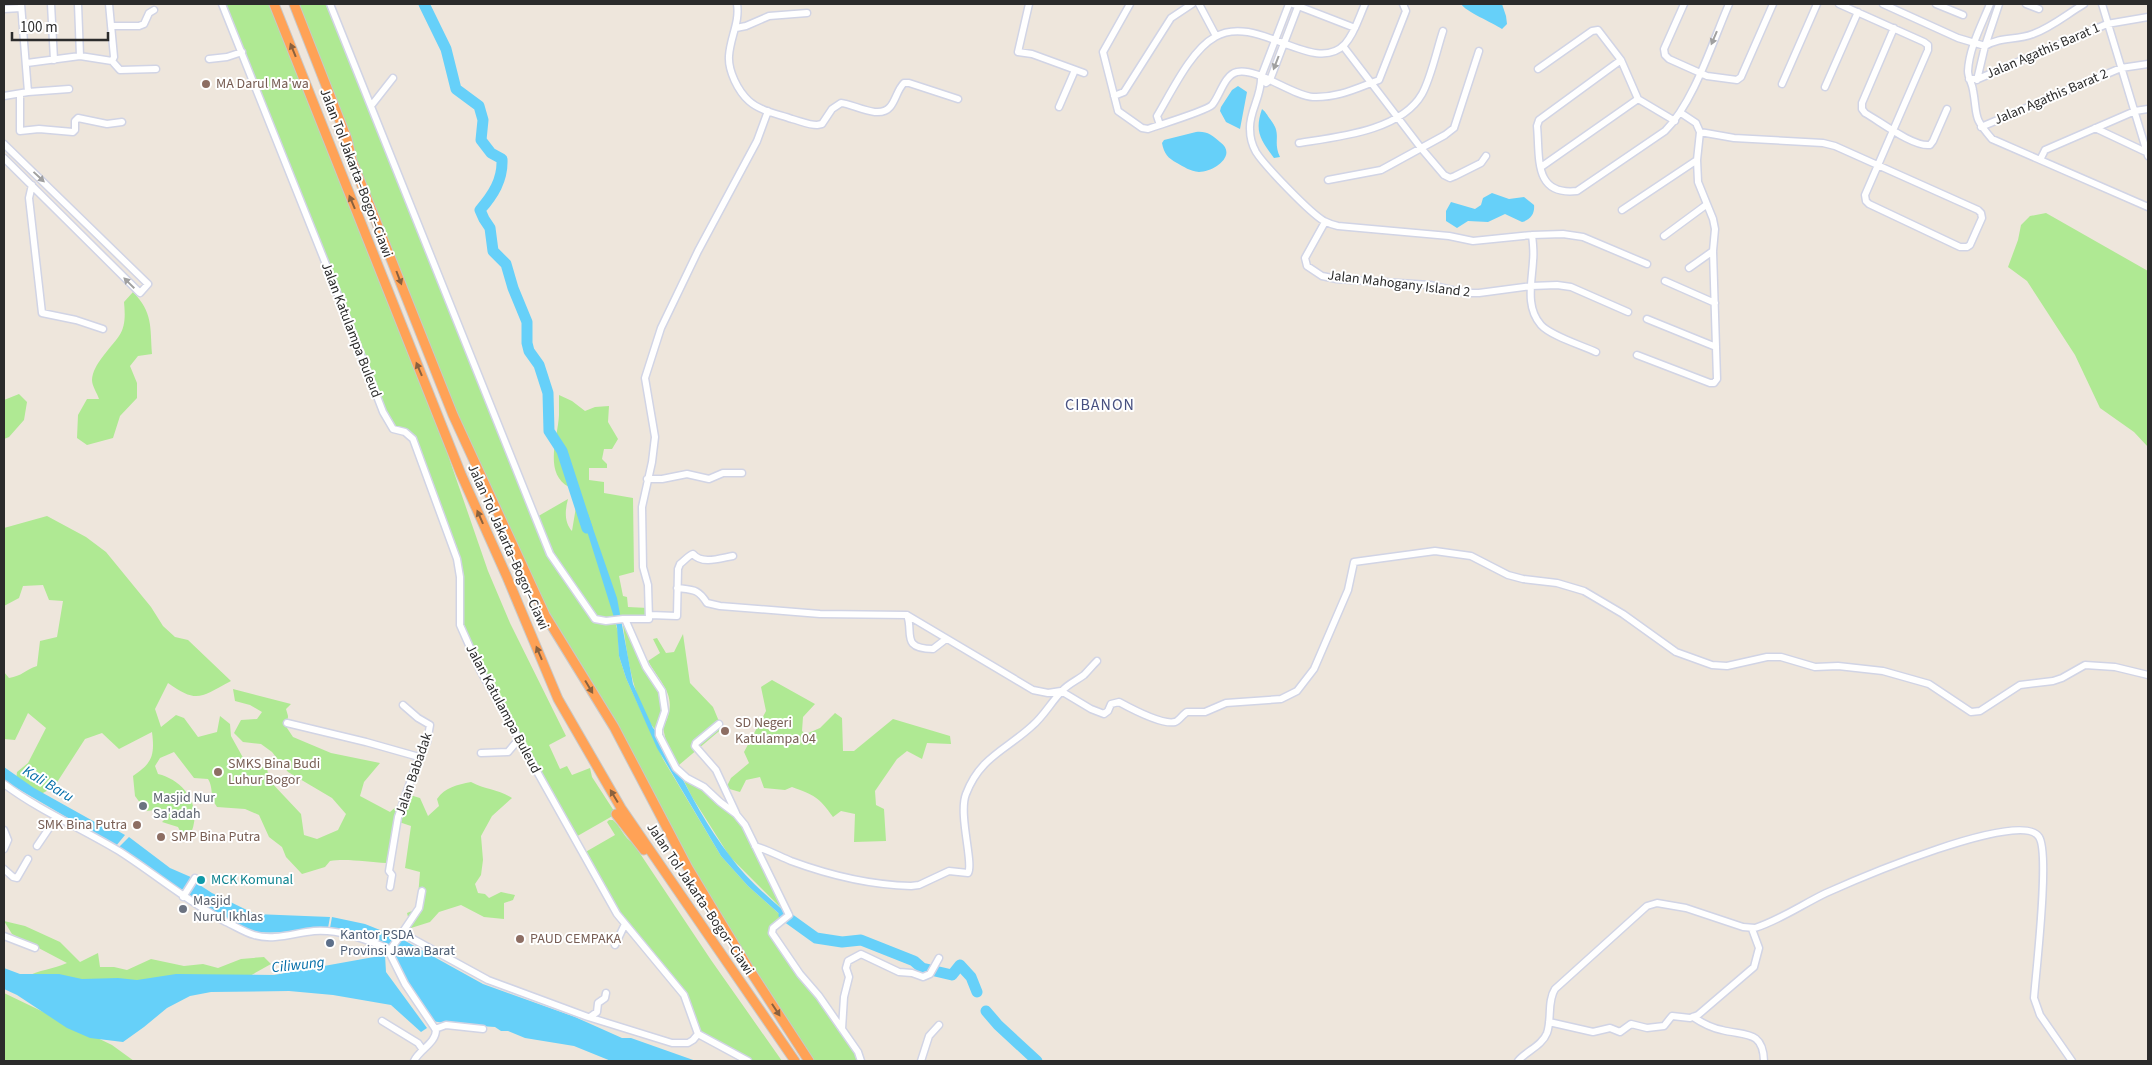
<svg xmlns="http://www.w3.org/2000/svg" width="2152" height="1065" font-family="'Source Sans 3',sans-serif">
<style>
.green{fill:#afe993}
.water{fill:#66d0f9}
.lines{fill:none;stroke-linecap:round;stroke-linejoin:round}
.river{stroke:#66d0f9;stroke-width:11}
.minor-casing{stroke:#d1d4e5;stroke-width:9}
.highway-casing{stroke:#c8c8c8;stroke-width:11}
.minor{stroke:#fff;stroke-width:6}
.highway{stroke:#ffa256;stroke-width:9}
.oneway{fill:#a0a0a0}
.oneway2{fill:#8a613e}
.education-dot{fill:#8d6e63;stroke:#fff;stroke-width:2}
.worship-dot{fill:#6b7280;stroke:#fff;stroke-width:2}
.culture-dot{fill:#0f9aa8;stroke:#fff;stroke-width:2}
.service-dot{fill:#5c6f8a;stroke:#fff;stroke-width:2}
.labels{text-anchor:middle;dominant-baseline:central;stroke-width:4;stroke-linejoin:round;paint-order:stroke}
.street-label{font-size:14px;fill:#2b2b2b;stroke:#fff}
.education-label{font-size:14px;fill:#785e54;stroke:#fff;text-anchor:start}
.worship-label{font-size:14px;fill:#5b616d;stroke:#fff;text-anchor:start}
.culture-label{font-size:14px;fill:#0d838f;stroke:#fff;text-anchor:start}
.service-label{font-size:14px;fill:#4e5e75;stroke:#fff;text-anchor:start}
.water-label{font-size:15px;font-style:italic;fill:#016ca8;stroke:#fff}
.quarter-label{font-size:16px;letter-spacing:1px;fill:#475080;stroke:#fff}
</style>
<rect width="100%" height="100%" fill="#eee6dc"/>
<path class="green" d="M222,4H274L438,414L449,458L488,571L510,623L566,736L549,745L560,769L567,766L572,775L590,768L592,777L616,814L574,838L463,633L460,577L413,439L393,429Z
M297,4H329L535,518L568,499C565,510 564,522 572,531L576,507L569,487C543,473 558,438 559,415C559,409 559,402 559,395L572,401L585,411L595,407L609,406L608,422L618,439L612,449H604L602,459L607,464V468H589V480L604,482V493L633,498L634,572L619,576L623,596L627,597L628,607L648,608V617L628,616V627L665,701L659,734C633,708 627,653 622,618H614L618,632L619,656L626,678L663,759L721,856L748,886L785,919L772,933L819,996L861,1061H809L745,962L614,727L545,615L453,415Z
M2046,213L2148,271V447L2134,432L2100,408L2075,355L2027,281L2008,267L2018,240L2021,225L2030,216Z
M133,292C153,313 150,326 152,354L138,356L130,366L137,383V398L120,416L113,438L87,445L77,438L78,415L87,399H99C97,393 92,386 92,380C93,364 110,349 119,336C126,326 125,313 124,302Z
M19,394L27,402L24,420L9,437L4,439V400Z
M47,516L86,537L106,552L151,607L163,626L175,637L188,640L231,681C200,697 198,704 168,683L155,709L161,727L176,715L184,718L198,737L217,732L220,716L230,724L231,736L246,763L267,768L269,780L301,814L304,835L317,839L338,830L346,814L332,798L288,772L272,752L261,744L243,742L234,733L241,720L257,719L262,712L250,705L235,701L233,689L291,704L286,709L288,716L287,728L293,737L331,753L380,763L364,782L360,796L390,812L410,795L420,798L428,816L439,806L437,799C445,787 457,785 471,782C486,790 498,789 512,798L492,816L481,836L483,860L481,875L475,884L478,893L485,894L489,898L501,892L515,895L513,900L504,903V919L484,917L461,905L439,912L430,922L411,928L407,913L417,909L420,872L405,868L411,826L393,820V846L386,863C369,862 345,858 330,861L325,867L302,874L286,857L282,847L269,837L259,815L245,809L217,807C209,795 214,789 208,779L194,778L174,752L160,758L155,766L158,774C187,781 204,810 189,837L181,833L178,827L162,822L169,815L166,809L146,811L135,796L133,776C152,763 155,756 152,732L119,749L102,733L85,739L54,787L41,794L16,781L17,772L28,763L46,728L28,713L15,740L4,739V672L9,678C22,676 25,670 37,666L40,641L57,637L63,601L49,600L43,585L23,586L19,598L4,606V528Z
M683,634L690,683L713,707L718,719L724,727L679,765L666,741L663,728C679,697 664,688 648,661L660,653L653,639L657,638L666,653L674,652Z
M772,680L815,704L803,717L802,731L806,734L820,728L835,713L842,718L843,751H854L893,719L950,736L951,744L927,743L922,759L907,751L897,759L875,791L876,805L884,809L886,841L854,842L855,814L841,811L833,817C819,797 814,795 792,787L785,790L764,788L760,777L746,780L740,792L726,788L731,778L749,763L744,752L766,711L761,687Z
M681,775L690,776L705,786L736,814L788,915L730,857L692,797Z
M609,820H613C621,827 624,838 633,843L711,960L782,1061H749L697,1038L686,999L624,926L582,854L615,835L607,822Z
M4,921L25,926L60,942L80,962L98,953L100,967H114L127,970L151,959L184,966L203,964L218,968L241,959L264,957L271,964L248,977L135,986L26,977C38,970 54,969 67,963L12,934Z
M4,993L112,1045L134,1061H4Z"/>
<path class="water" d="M1461,4H1502L1506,16L1507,24L1502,29C1493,23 1465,11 1461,4Z
M1238,86L1247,92L1240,129L1226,122L1220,111L1221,107L1232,90Z
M1262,109C1266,112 1267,115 1270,119C1283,135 1272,140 1280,157L1274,158C1261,140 1254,132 1262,109Z
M1196,132C1207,131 1212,135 1220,142C1238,155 1214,172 1199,172C1190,171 1184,167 1177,163C1168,158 1164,154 1162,143L1164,140Z
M1492,193L1509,199L1524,197L1534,205C1535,213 1531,220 1522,222L1505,214L1488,222L1468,221L1457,228L1446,221V211L1451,202L1475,209L1481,205L1483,198Z
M588,514L617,598L633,684L653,728L659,734C681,775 701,819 730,856C748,881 773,901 795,921L796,924L793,926L748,886L721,856L657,748L626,678L619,656L617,627L582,515Z
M4,767L34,788L102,826L111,827L125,835L116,846L8,783L4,780Z
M129,837L170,868L193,878L184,894L118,848Z
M195,882L212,893L255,914L330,917L328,928C303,929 242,942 227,918L224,920C210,912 201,902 187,896Z
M332,917L365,924L395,936L389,947L330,928Z
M400,938L483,984L575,1017L622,1038H631L696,1061H611L574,1046L525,1038L508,1031H501L495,1027L450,1024L432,1021L398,968L391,952Z
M385,955L386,972L427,1028L421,1032L391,1005L333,995L289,991L211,992L190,996L167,1008L144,1027L123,1042L90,1038L67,1028L17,995L4,989V968L20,974H59L82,979L118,978L137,980L176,974L274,975Z"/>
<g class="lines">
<path class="river" d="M424,4L446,49L456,89L479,106L483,120L481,140L491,153L502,159C503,180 493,195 480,210L484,219L490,228L493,251L506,264L513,288L527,322V343L529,351L539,365L548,393L549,431L562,451L587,528
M784,915L816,938L842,942L861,940L914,961L922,968L952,975L960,965L971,977L977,992
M986,1011L998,1025L1037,1061"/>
<g class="minor-casing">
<path id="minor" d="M51,4L54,60
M222,4L333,282L383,412L393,429L405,432L413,439L457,559L460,577V625L480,670L617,914L684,995L698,1034
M330,4L550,554L595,619L606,621L623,619H649L648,585L643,567L642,507L652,462L655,437L645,378L661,328L698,251L757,141L768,111
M737,4C740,22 730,38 729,56C728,71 738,91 749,101C760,111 778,114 792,119C800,121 809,125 817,125L822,124L832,109L841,103C854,104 879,120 890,107C896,100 897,90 904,83H909L958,99
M1029,4L1018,52L1032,54L1084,73
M1130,4L1103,52L1118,111L1142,128L1148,129C1159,125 1206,111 1212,105C1220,96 1224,75 1237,72C1256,67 1293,96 1313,97C1338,98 1357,88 1379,80L1406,11L1403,4
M1199,4L1216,36
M1289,4L1261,77C1262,96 1249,111 1250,129C1250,137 1252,145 1256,152C1264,165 1310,213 1324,221C1328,223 1333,225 1338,226L1449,236L1473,241L1532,235L1563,234L1583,237L1647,264
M1293,4L1355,28
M1684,4L1664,49L1665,55L1669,59L1707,76L1737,80L1741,77L1773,4
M1883,4L1958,38L1985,46C2002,36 2015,41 2033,34C2052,27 2067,14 2084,4
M1936,4L1963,15
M1990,4C1982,24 1969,48 1968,71C1968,78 1972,83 1973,90C1978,117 1972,116 1992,139L2148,207
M2026,4L2039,9
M2102,4L2148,156
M4,9L21,8
M111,26H139L144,24L149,13L154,10
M736,28L746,26L769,16L807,13
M1894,28L1862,103V109L1865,113C1881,122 1913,147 1930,145L1933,141L1947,109
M1343,46L1421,148L1444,175L1450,178L1455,176L1481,163L1486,156
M80,56L112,61L114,57L109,4
M209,59L227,57L242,52
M1621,60L1539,120L1537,126C1540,157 1533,196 1577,191L1665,131C1694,102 1712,43 1729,4
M112,61L120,70L156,69
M27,63L80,56L78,4
M1538,69L1592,31L1598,30L1621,60L1638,99L1675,121
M1969,79H1978L2107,24L2148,17
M1977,80L1985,46L1999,4
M1266,83L1270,80L1299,4
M1782,84L1817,4
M1825,87L1858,12
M28,92L69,89
M20,94V131L39,129L73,132L75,130V121L78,118L107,124L122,122
M4,96L28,92L21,4
M1114,96L1124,92L1171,18L1192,4
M371,106L393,78
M1059,107L1075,70
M1160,125L1157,116C1171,93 1191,50 1215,37C1257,12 1314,77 1345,44C1355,33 1359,17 1365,4
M1981,127L2121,68L2148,64
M2095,128L2148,153
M1700,132L1734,138L1823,143L1835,146L1978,210L1981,213L1982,218L1970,245L1967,247H1960L1869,204L1866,201L1865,195L1928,50V45L1924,42L1839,4
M1299,143C1337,137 1401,131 1422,94C1431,78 1437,49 1443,31
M4,144L148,284L140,293L4,158
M2040,160L2045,150L2135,111L2148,109
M1541,167L1638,99
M1328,180L1381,170L1445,135L1454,128L1479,51
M32,185L29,198L42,313L76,320L103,329
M1622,210L1697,160
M1325,222L1305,258L1307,266L1322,276L1337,279L1430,285L1465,293H1479L1531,286L1557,285L1571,287L1628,312
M1532,235C1533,243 1534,253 1533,261C1532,282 1525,307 1541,325C1551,336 1581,345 1596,352
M1664,236L1706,205
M1689,268L1713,251
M1665,281L1715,303
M1647,319L1716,347
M1637,355L1710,383H1714L1717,379L1713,251L1715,229L1713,219L1698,182L1697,160L1700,132L1696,123L1681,113
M647,479H662L687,474L709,479L723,473H742
M677,588C694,590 698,589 707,603L720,606L820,614L907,615L1033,690L1048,693L1061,691L1091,709L1104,714L1108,711L1111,704L1119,702C1130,708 1162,725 1175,722C1179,721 1183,714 1187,712H1205L1226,703L1281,699L1297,691L1314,669L1348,590L1354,562L1435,551L1471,556L1508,575L1523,579L1557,583L1584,591L1623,614L1676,652L1712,665L1727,666L1767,657H1781L1815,667L1838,666L1883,671L1929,684L1971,712L1980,711L2020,685L2053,681L2062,678L2085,665L2115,667L2148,675
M650,615L677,616L678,569L680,564C684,561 689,555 693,554C702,565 721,558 733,556
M907,615C914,632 900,649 933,649L946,639
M625,619L646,667L662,691L665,711L659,729V735L676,768L687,778L704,787L720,802L736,814L745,825L789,915L773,928L772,933L800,974L819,996L858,1052L861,1061
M287,723L366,742L419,757
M719,724L696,743L695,746L716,770L736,813
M481,753L508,752L519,739
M4,784C40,811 81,828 119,851C155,874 188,902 226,922C235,926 244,932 254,935C274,941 294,933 314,931C339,929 364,939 387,948L405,984L436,1030C436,1043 419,1050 414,1061
M4,830L8,840L4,849
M37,846L56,818
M755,846C768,850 779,856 791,861C829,875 869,885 911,886L919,885L949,871L968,873C974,864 958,814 966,794C980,757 1006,750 1032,726C1044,716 1051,702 1062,691C1068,684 1076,681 1084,675C1088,671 1092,666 1097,661
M4,869L13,877L17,878L28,859
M390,887L392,875L389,871L398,817L419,757L427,742L430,725L418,718L403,705
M183,897L195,878
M402,933L419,908L422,891
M4,936L35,948
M615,945L625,924
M390,950L402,933L488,980L588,1017L672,1043H688L693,1040L698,1034
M590,1017L597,1012L598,1003L605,998L606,993
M1693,1017C1702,1023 1711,1028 1722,1030C1745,1036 1763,1030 1764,1061
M382,1021L418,1043L423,1050
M1549,1022L1593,1032L1610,1028L1620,1032L1631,1024L1647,1028L1664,1026L1672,1016L1690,1018L1698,1015L1754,967L1759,948L1752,929
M435,1029L446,1025L483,1029
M842,1029L844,997L849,977L846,968L848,961L861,954L899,972L912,973L923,977L930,974L939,958
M698,1034L748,1061
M921,1061L929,1036L939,1025
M1518,1061C1526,1051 1542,1046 1547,1033C1552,1019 1547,1001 1555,989L1647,906L1657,903L1686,908L1743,927L1755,928C1780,920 1803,904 1826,893C1855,880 2022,808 2039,837C2050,853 2036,971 2034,998L2040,1015L2072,1061"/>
</g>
<g class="highway-casing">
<path id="highway" d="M274,4L461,474L507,577L558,699L621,808L795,1061
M294,4L347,139L352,161L453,415L545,615L614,727L688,868L749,969L809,1061
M616,814L644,850"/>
</g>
<use href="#minor" class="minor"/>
<use href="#highway" class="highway"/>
</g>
<defs><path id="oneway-solid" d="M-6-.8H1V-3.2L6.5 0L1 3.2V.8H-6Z" transform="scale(1.25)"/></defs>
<g class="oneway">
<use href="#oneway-solid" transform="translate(1714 38) rotate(113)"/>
<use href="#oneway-solid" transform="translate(1276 63) rotate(111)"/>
<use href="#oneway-solid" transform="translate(39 177) rotate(43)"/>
<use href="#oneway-solid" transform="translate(129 283) rotate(-135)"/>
</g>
<g class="oneway2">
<use href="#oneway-solid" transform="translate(293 50) rotate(-112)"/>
<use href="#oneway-solid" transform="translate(352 202) rotate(-113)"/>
<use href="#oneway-solid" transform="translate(399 278) rotate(69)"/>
<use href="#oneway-solid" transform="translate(419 369) rotate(-113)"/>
<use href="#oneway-solid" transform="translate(480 517) rotate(-114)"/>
<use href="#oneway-solid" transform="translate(539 653) rotate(-113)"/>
<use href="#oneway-solid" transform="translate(589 687) rotate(59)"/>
<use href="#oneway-solid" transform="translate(614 796) rotate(-121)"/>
<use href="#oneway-solid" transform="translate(776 1010) rotate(57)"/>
</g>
<g class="education-dot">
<circle cx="206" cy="84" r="5"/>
<circle cx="725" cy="731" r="5"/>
<circle cx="218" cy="772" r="5"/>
<circle cx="137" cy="825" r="5"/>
<circle cx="161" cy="837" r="5"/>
<circle cx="520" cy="939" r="5"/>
</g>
<g class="worship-dot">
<circle cx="143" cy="806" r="5"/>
<circle cx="183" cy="909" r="5"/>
</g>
<circle class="culture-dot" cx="201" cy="880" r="5"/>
<circle class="service-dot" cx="330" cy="943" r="5"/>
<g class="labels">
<g class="street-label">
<text transform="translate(2043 51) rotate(-23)">Jalan Agathis Barat 1</text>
<text transform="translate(2051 97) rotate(-23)">Jalan Agathis Barat 2</text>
<text transform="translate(356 173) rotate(69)">Jalan Tol Jakarta–Bogor–Ciawi</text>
<text transform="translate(1399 284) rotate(7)">Jalan Mahogany Island 2</text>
<text transform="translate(351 330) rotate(69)">Jalan Katulampa Buleud</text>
<text transform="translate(508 547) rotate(66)">Jalan Tol Jakarta–Bogor–Ciawi</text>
<text transform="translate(503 709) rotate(62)">Jalan Katulampa Buleud</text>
<text transform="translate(414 774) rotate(-71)">Jalan Babadak</text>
<text transform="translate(700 899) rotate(56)">Jalan Tol Jakarta–Bogor–Ciawi</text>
</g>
<g class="education-label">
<text x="216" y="84">MA Darul Ma'wa</text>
<text x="735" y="723">SD Negeri<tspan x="735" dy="16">Katulampa 04</tspan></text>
<text x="228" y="764">SMKS Bina Budi<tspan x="228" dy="16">Luhur Bogor</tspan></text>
<text x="127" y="825" text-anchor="end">SMK Bina Putra</text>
<text x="171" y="837">SMP Bina Putra</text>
<text x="530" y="939">PAUD CEMPAKA</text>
</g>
<g class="worship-label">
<text x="153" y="798">Masjid Nur<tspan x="153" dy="16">Sa'adah</tspan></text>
<text x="193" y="901">Masjid<tspan x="193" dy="16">Nurul Ikhlas</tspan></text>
</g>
<g class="culture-label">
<text x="211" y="880">MCK Komunal</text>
</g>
<g class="service-label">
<text x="340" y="935">Kantor PSDA<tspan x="340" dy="16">Provinsi Jawa Barat</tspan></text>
</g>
<g class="water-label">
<text transform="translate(48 784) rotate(31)">Kali Baru</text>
<text transform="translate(298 965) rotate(-6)">Ciliwung</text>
</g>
<g class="quarter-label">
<text x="1100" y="405">CIBANON</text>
</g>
</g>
<rect width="2152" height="1065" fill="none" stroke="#2b2b2b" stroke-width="10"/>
<path d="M12 32v8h96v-8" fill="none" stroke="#2b2b2b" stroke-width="2.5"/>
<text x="20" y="32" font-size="15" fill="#2b2b2b" stroke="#ffffff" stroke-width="4" paint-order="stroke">100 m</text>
</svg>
